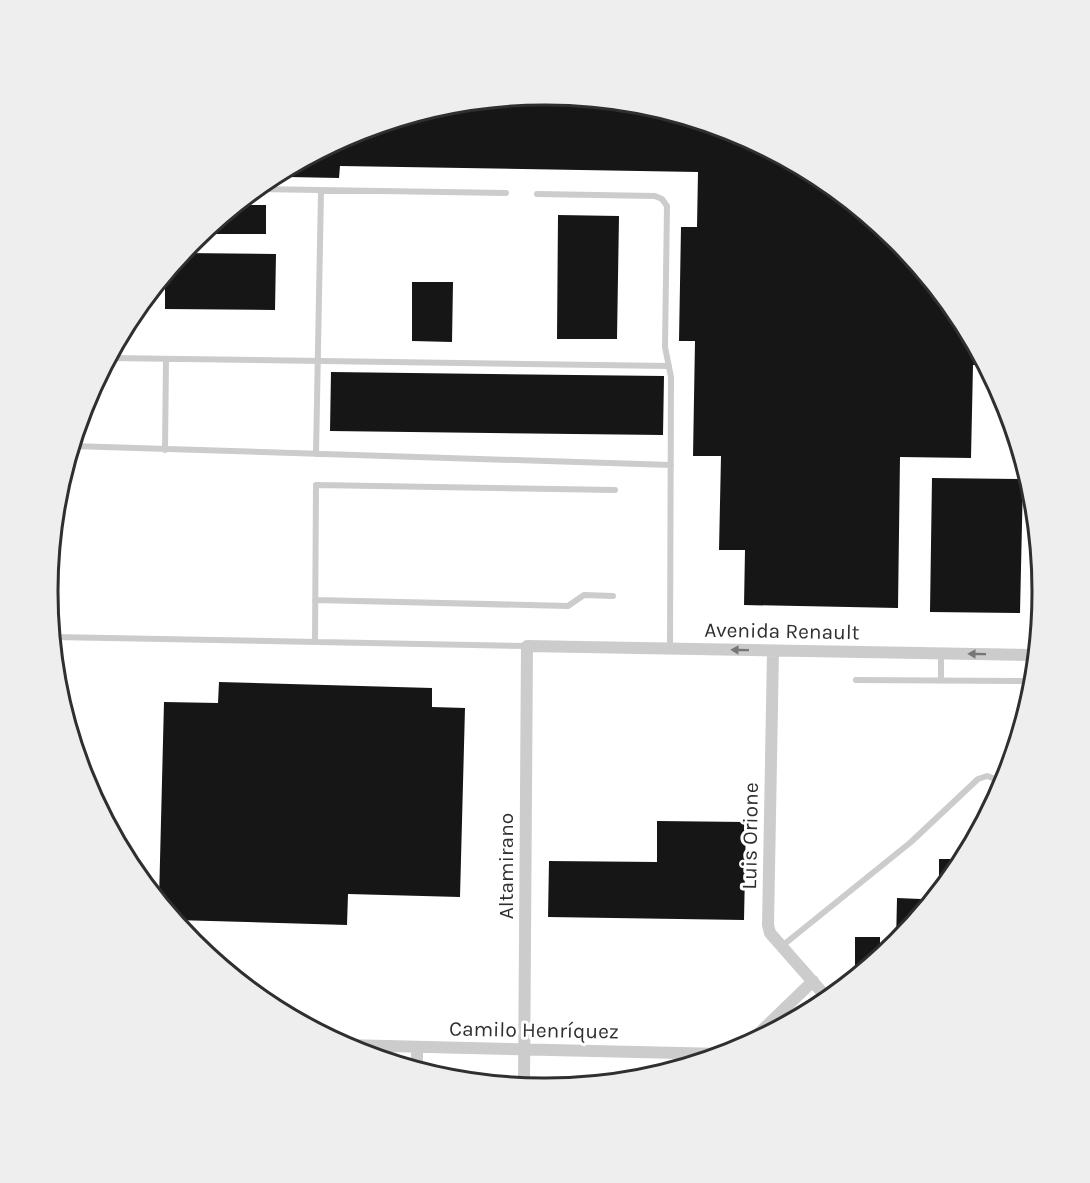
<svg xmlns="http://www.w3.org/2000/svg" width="1090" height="1183" font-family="Karla,sans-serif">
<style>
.building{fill:#161616}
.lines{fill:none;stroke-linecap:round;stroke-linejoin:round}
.service{stroke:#ccc;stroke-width:6}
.minor{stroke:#ccc;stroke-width:12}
.oneway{fill:#767676}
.labels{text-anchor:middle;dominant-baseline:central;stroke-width:6;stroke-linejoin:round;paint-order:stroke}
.street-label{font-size:21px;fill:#2f2f2f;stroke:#fff}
.rim{fill:none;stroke:#2f2f2f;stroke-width:3}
</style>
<rect width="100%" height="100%" fill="#fff"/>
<path class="building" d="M545,95L642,104L736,132L821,178L897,240L958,316L985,365H973L971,458L900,457L898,608L744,605L745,550H719L721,456H693L695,341H679L681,227H697L698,172L340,166L339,178L289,177V167L355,132L448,104Z
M236,205H266V234H202Z
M558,215L619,216L617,339H557Z
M183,253L276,254L275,310L165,309V275Z
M412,282H453L452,342L412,341Z
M331,372L664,376L663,435L330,431Z
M932,478L1023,479L1020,613L930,612Z
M219,682L432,688V707L465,708L460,897L348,894L347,925L175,920L159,900L164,702L218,703Z
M657,821L746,822L744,920L548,917L549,861L657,862Z
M939,859H963L939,891Z
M897,898L921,899V913L896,943Z
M855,937H880V957L855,977Z"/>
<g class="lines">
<path class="service" d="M256,189L506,193
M537,194L655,196L662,199L667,206L665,347L671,377L670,649
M109,358L669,366
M72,446L671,465
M165,450L166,359
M316,454L321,191
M315,600L568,606L584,595L613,596
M53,637L527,646
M315,642L316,485L615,490
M856,680L1033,681
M941,681V653
M782,946L911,842L978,779L987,776L1004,782"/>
<path class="minor" d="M773,651L768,925L770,933L828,999
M749,1043L813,981
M345,1045L723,1054
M417,1069V1047
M524,1086L527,646L1036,655"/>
</g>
<defs><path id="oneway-solid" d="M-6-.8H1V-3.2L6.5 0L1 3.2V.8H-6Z" transform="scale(1.5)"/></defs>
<g class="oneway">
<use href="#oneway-solid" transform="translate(740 650) rotate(-179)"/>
<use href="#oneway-solid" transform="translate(977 654) rotate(-179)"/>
</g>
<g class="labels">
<g class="street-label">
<text transform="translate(782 631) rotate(1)">Avenida Renault</text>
<text transform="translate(750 836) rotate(-89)">Luis Orione</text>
<text transform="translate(506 866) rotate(-90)">Altamirano</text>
<text transform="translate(534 1030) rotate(1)">Camilo Henríquez</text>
</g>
</g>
<path d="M0 0H1090V1183H0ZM544 105H546A486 486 0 0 1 1032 591V592A486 486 0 0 1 546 1078H544A486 486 0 0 1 58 592V591A486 486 0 0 1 544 105Z" fill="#eee" fill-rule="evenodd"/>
<path class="rim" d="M544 105H546A486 486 0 0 1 1032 591V592A486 486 0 0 1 546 1078H544A486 486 0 0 1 58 592V591A486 486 0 0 1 544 105Z"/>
</svg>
